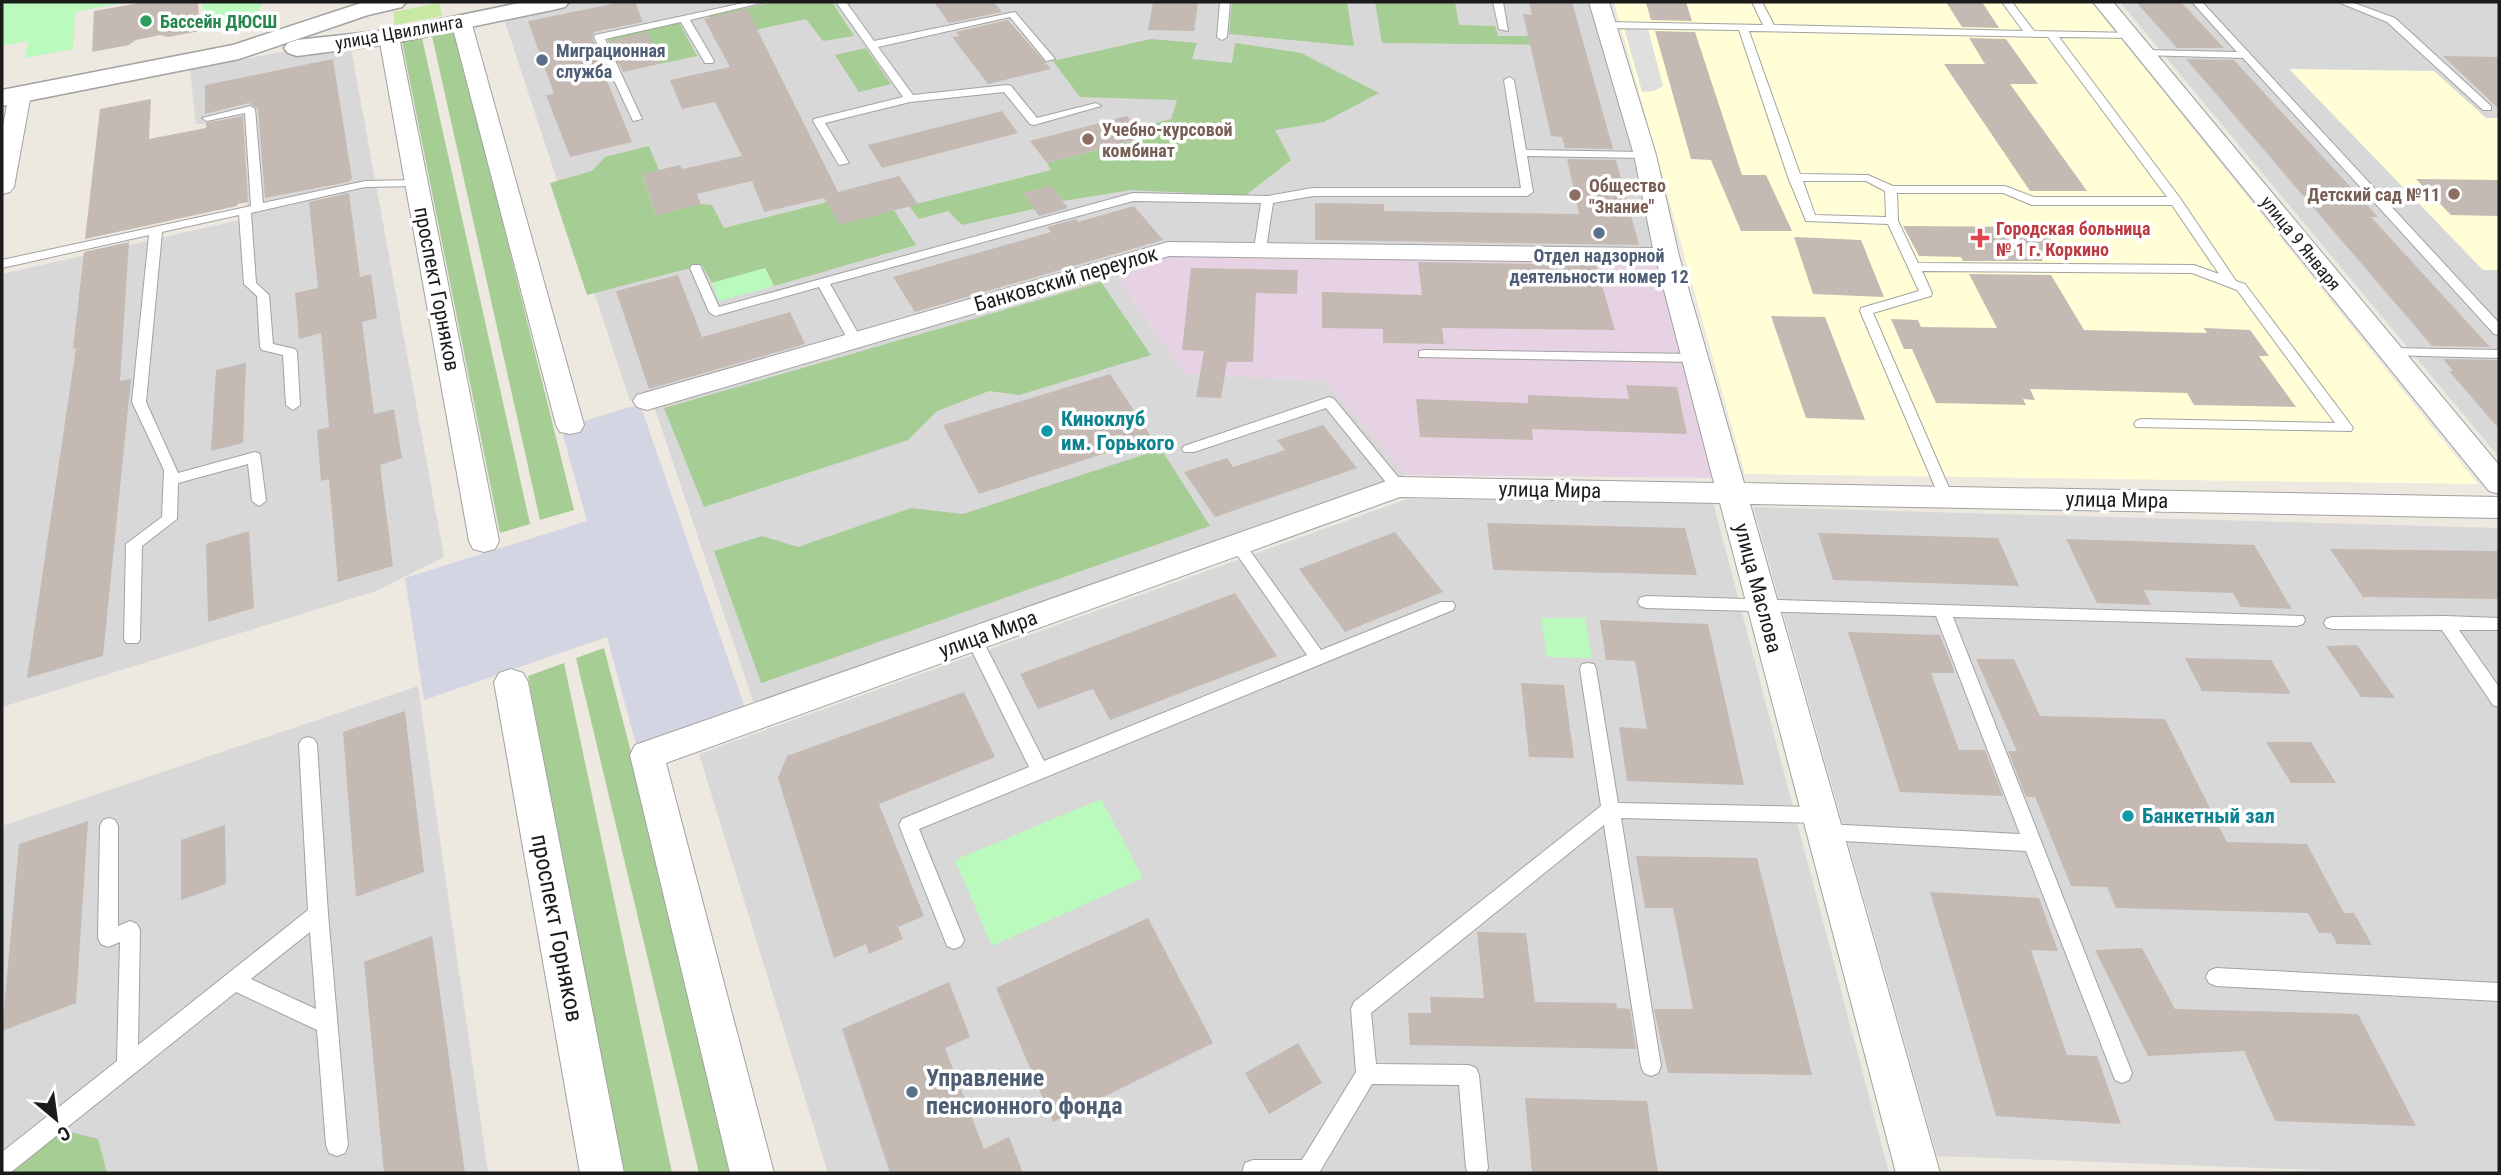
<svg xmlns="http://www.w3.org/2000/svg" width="2501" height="1175" font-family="'Roboto Condensed',sans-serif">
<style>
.residential{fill:#d9d8d8}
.industrial{fill:#e6d2e3}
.education{fill:#fffed7}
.grass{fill:#c8e9a4}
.forest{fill:#a6cd94}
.park{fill:#bafabd}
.parking{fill:#dfdfdf}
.plaza{fill:#d4d5e2}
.building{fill:#c4bab3}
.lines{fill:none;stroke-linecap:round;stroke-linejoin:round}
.service-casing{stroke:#a2a2a2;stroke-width:2}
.minor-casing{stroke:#a2a2a2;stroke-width:2}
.tertiary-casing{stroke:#a2a2a2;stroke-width:3}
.service{fill:#fff;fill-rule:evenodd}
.minor{fill:#fff;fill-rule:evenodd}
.tertiary{fill:#fff;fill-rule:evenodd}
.leisure-dot{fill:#2e9e5b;stroke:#fff;stroke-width:2.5}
.service-dot{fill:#5c6f8a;stroke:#fff;stroke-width:2.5}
.education-dot{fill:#8d6e63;stroke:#fff;stroke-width:2.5}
.health-dot{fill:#e0444e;stroke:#fff;stroke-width:2.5}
.culture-dot{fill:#0f9aa8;stroke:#fff;stroke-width:2.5}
.labels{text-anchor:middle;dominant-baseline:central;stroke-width:7;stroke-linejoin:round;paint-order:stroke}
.far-leisure-label{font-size:18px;font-weight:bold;fill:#27864d;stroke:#fff;text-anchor:start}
.far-street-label{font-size:18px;fill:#1b1b1b;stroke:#fff}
.far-service-label{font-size:18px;font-weight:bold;fill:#4e5e75;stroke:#fff;text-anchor:start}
.far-education-label{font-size:18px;font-weight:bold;fill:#785e54;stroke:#fff;text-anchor:start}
.far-health-label{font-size:18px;font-weight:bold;fill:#be3a42;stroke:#fff;text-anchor:start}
.street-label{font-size:21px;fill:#1b1b1b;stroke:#fff}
.culture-label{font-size:21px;font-weight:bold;fill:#0d838f;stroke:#fff;text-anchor:start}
.near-street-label{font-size:24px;fill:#1b1b1b;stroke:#fff}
.near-service-label{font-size:24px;font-weight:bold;fill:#4e5e75;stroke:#fff;text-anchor:start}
</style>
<rect width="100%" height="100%" fill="#ede8e0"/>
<path class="residential" d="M575,2H1592L1659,253L1173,244L630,401L503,16Z
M2120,2H2499V457Z
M351,48L444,557L376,591L2,707V274L248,218L243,122L196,124L190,70L286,51Z
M1115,274L1184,374L1325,381L1406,475L755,707L654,406Z
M1407,499L1713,502L1889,1173H828L699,754Z
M1753,507L2499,528V1173H2398L1937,1156Z
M418,686L488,1173H2V826Z"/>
<path class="industrial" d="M1179,254L1661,261L1722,478L1406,475L1325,381L1184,374L1115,274Z"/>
<path class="education" d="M1614,2H2091L2478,484L1745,474Z
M2289,69L2434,71L2486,118H2499V270H2483Z"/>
<path class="grass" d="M439,3L442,16L395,25L393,12Z"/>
<path class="forest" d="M774,2H832L854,36L823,41L806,19L722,37L708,16Z
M1232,2H1347L1354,46L1229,34Z
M1375,2H1455L1459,25L1495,26L1498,36H1558L1561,45L1382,43Z
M679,22L697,56L659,64L655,56L617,64L607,38Z
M455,31L574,510L540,520L432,36Z
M422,38L530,524L500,533L402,42Z
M1151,39L1197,43L1192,59L1232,63L1235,43L1301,53L1379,93L1324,122L1275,130L1291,160L1245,196L1131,190L1063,201L1051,186L1023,193L1034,209L962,225L948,211L919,219L909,206L1051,170L1047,163L1144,138L1137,128L1171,119L1177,100L1080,97L1053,61Z
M866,48L891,84L859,92L835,55Z
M649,146L659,170L643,178L656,215L701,204L712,205L724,228L827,202L894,210L916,245L774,286L765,268L712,283L702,265L587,295L550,183L592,171L605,157Z
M1101,282L1151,355L1019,395L989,391L937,411L908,440L704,507L664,408Z
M1161,449L1210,526L761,683L714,551L762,536L798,547L911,508L963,514Z
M604,648L740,1173H699L576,658Z
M564,663L672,1173H621L528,676Z
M58,1129L98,1139L107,1173H2Z"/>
<path class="park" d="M2,2H128L75,12L73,49L25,58L28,41L2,46Z
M202,2H264L254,18L204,28Z
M765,268L774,286L719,301L712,283Z
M1541,618H1585L1592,658L1547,657Z
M1101,799L1143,878L992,946L955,860Z"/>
<path class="parking" d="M1624,28L1648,29L1663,86L1654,91L1642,92Z"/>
<path class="plaza" d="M640,404L745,708L637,748L607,637L424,700L405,578L587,521L561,428Z"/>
<path class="building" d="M145,2H198L200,31L168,37L160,35L136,40L129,45L92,52L94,11Z
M622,2H635L643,22L594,32L592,38L609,75L605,76L632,142L570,157L546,95L554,94L528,21Z
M934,2H994L1002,12L949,23Z
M1153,2H1198L1194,31L1148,30Z
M1529,2H1572L1613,149L1565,148L1562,137L1551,136L1523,14L1532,15Z
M1649,2H1686L1692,21L1651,20L1646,3Z
M1946,2H1982L1999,28L1962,27Z
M2136,2H2181L2224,48H2177Z
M747,9L838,192L899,176L918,204L840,225L824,198L764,212L752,181L697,194L701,204L656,215L642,174L680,165L682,169L742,156L715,102L682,109L670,80L730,67L704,19Z
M1008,20L1051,69L988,84L952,37L959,36L956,32Z
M1655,31L1695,32L1742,175H1766L1792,231H1741L1711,160L1691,159Z
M647,32L659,64L623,72L609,41Z
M1969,38L2006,39L2038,84H2010L2087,191H2030L1944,64H1985Z
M2443,56L2499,57V109Z
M333,59L352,179L348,182L265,198L258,109L249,103L205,114V85Z
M2186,59L2234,60L2378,217H2371L2490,347L2432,346Z
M151,99L149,139L206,128V123L243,116L248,202L237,204V206L85,239L100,109Z
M1002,111L1018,133L882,168L868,145Z
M1127,116L1145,137L1047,163L1030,141Z
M1567,159L1616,160L1639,245L1315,240V203L1384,204V211L1579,214Z
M2416,179L2499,180V216L2451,215Z
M1051,186L1068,208L1039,216L1023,193Z
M349,193L360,277L371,274L377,318L362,322L374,414L394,409L402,458L380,465L393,566L338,582L329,479L321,481L317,430L329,427L321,333L299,339L295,293L318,288L309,202Z
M1134,206L1163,240L915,312L893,277L1051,232L1047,227L1076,219L1078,222Z
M1903,226L2043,227L2063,258H2041L2043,261H1963L1961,257L1919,256Z
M1794,237L1861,240L1884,297L1813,294Z
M129,242L120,381L131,379L103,656L27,678L76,348L73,349L84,252Z
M1418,262L1596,265L1615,330L1442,328L1444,344L1383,343V329L1322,328V292L1422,295Z
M1191,268L1298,270L1297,294L1256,293L1253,362H1227L1221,398L1196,397L1204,351L1182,350Z
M1969,274L2051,275L2084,330L2207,333L2204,328L2250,330L2269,356H2259L2296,407L2194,405L2187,393L2030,389L2035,400L2023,399L2026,405L1936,403L1912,349H1904L1891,319L1918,320L1921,327L1997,328Z
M678,275L702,337L790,312L805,344L649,389L616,291Z
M1771,316L1825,317L1865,420L1806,418Z
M2443,359L2499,360V429L2449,371H2453Z
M246,363L243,443L211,451L216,370Z
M1110,374L1152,438L979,494L943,425Z
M1626,385L1677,387L1687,434L1532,429L1533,440L1420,437L1416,399L1528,403V395L1629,399Z
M1323,425L1357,468L1215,517L1184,472L1227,458L1233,467L1285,450L1277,440Z
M1487,523L1685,528L1697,575L1493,570Z
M249,531L254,608L208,622L206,544Z
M1395,532L1443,592L1345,632L1299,569Z
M1818,533L1998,538L2019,586L1833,580Z
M2066,539L2254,545L2292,609L2241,607L2233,593L2144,590L2151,605L2097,603Z
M2330,549L2499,551V599L2363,597Z
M1235,593L1277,656L1110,720L1093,689L1038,709L1020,674Z
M1600,620L1708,624L1744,785L1627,781L1619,727L1647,729L1635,661L1606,660Z
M1848,632L1940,635L1955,673H1931L1959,750H1985L2003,796L1900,792Z
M2357,645L2395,698L2361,697L2326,646Z
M2185,658L2271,660L2291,694L2202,691Z
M1976,659H2014L2040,716L2165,719L2227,842L2307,844L2344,913H2354L2372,945L2337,944L2331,933H2319L2308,913L2116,908L2107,887L2071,886L2035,797H2026L2008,751H2017Z
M1521,683L1564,685L1574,758L1529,757Z
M964,692L995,757L879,804L924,916L898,927L903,939L869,954L866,944L834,958L778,778L787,756Z
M405,711L424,872L356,897L343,732Z
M2266,742H2311L2336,783H2291Z
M88,821L76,1003L2,1031L19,844Z
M225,825L226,884L181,900V840Z
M1636,856L1757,858L1812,1075L1668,1073L1654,1009H1693L1673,908H1645Z
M1930,892L2039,898L2058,951L2031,950L2067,1055L2097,1056L2121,1124L1996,1116Z
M1148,918L1213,1043L1053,1122L996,988Z
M1477,932L1526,933L1535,1002L1616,1003L1617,1008L1630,1009L1636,1049L1410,1045L1408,1013H1431L1430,997L1484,998Z
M432,936L465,1173H384L364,962Z
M2142,948L2175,1009L2358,1014L2416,1126L2275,1121L2244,1051L2148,1056L2095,950Z
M949,982L970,1037L945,1048L984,1149L1009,1137L1023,1173H890L842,1029Z
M1298,1043L1322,1083L1269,1114L1245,1073Z
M1525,1098L1647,1101L1658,1173H1532Z"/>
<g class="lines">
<g class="service-casing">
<path id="service" d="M748,2H765L690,20L714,61L713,63H705L681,22L605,39L642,119L633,121L594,37L595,35Z
M836,2H846L874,41L1015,12L1055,59L1046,61L1010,17L878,47L913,95L1007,85L1011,86L1037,118L1096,103L1101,106L1034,125L1030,124L1004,92L910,102L825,123L849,163L839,165L813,121L814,119L903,97Z
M1220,2H1230L1227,37L1222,40L1217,37Z
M1493,2H1503L1508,31L1499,29Z
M1752,2H1762L1774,25L2023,31L2002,2H2012L2034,31L2135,33V37L2131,38L2059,37L2180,198L2236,281L2245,284L2351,425L2353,428L2351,431L2136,427L2134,424L2136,421L2141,419L2335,423L2237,290L2192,273L1922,271L1932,293L1931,296L1873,313L1953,497L1946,502L1941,501L1860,311L1861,308L1919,291L1888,224L1806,221L1788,177L1739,30L1606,28L1601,25L1606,22L1763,25ZM1749,31L2048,37L2167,197H2034L2005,186H1893L1868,175L1800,174ZM1803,181H1866L1885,191L1886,217L1815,215ZM1897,193H2003L2032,205H2172L2219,274L2194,265L1918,263L1898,221Z
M2192,2H2202L2499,323V335L2494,334L2243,58L2141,55L2140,53L2145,50L2237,52Z
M2338,2H2351L2395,18L2491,106V110H2483L2387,22Z
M1509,77L1514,80L1526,150L1645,152L1651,155L1645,158L1527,156L1533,192L1527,196H1313L1273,203L1266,249L1260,253L1254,249L1261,203L1133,201L830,284L862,340L855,344L848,340L819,287L715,316L709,312L690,268L692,265H700L719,307L1133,193L1267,196L1313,188H1521L1504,80Z
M250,106L255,109L263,203L365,181L417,180L423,183L417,186L365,187L251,213L256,283L269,295L273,344L295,349L297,352L300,405L293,410L286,405L283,355L262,350L260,347L257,296L244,284L239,215L162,232L146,402L178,473L255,452L260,454L266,501L259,506L252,501L248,464L178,483L177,519L142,546L140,639L138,643H126L124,639L126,544L162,517L164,470L132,402L149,235L2,268V260L251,206L245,113L207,121L202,118Z
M2391,348L2499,350V358L2386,355L2384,352Z
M1424,350L1695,354L1702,358L1695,362L1419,357V351Z
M1329,397L1334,399L1403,483L1405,487L1403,491H1393L1326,408L1194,452H1184L1182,449L1184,446Z
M1238,539L1243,541L1321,650L1441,602H1453L1455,606L1453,610L919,829L964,940L961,946L954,949L947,946L899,825L902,819L1029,767L966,639L968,635H980L1044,761L1307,655L1233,549L1230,545Z
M1646,596L2303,616L2305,620L2303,624L2297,626L1953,617L2132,1073L2129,1080L2122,1083L2115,1080L2026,851L1825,840L1819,838L1816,832L1819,826L1825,824L2020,834L1936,616L1646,608L1640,606L1638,602L1640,598Z
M2445,616L2499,618V630H2459L2499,687V707L2493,705L2442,630L2332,629L2326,627L2324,623L2326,619L2332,617Z
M1588,663L1594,664L1596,669L1618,803L1820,807L1826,810L1829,815L1826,820L1820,823L1621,818L1661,1066L1658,1073L1651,1076L1644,1073L1641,1066L1604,825L1371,1013L1376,1064L1469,1065L1476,1068L1479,1075L1488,1168L1486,1173H1468L1466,1168L1459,1085L1372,1084L1319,1173H1242L1245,1163L1253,1160H1302L1356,1072L1351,1009L1354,1002L1601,806L1580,669L1582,664Z
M308,737L314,739L317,744L328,914L348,1145L345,1153L337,1156L329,1153L326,1145L317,1030L236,992L10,1173H2V1152L117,1061L120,942L108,947L101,944L98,938L100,826L103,820L109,818L115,820L118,826V926L130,921L137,924L140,930L138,1045L308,910L299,744L302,739ZM310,932L316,1009L251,979Z
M2216,968L2499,983V1001L2216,986L2209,983L2206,977L2209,971Z"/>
</g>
<g class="minor-casing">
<path id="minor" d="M1589,2H1609L1656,155L1679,256L1744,483L2499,497V518L1750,504L1940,1173H1896L1720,503L1400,497L666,763L774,1173H730L630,755L635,745L1398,477L1714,483L1657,263L1169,256L647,410L637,407L633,401L637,395L1168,242L1653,248L1634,155Z
M2093,2H2113L2499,465V494L2489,491Z
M461,15L468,17L471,21L584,425L580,432L570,434L560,432L556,425L451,21L454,17Z
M389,31L396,33L399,37L499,541L495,549L484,552L473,549L469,541L379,37L382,33Z
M20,88L28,89L31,94L14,187L10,192L2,194V131L9,94L12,89Z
M511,669L523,673L528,682L624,1173H580L494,682L499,673Z"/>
</g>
<g class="tertiary-casing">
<path id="tertiary" d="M406,2L402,7L368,15L239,59L2,106V90L233,45L364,2Z
M524,2H569L565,7L557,9L389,44L297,56L288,53L284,48L288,43L297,40L389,30Z"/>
</g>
<use href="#service" class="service"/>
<use href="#minor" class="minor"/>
<use href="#tertiary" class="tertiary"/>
</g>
<circle class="leisure-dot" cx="146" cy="21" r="7"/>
<g class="service-dot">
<circle cx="542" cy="60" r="7"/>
<circle cx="1599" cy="233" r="7"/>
<circle cx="912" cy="1092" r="7"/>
</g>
<g class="education-dot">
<circle cx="1088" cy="139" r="7"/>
<circle cx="2454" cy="194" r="7"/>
<circle cx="1575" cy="195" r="7"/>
</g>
<path class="health-dot" d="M1976.5 227.5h7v7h7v7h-7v7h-7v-7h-7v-7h7z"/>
<g class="culture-dot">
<circle cx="1047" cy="431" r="7"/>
<circle cx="2128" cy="816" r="7"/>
</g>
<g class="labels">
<g class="far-leisure-label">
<text x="160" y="21">Бассейн ДЮСШ</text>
</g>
<g class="far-street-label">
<text transform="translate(399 32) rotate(-10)">улица Цвиллинга</text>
<text transform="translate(2301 243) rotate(51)">улица 9 Января</text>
</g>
<g class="far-service-label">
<text x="556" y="50">Миграционная<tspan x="556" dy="21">служба</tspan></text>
<text x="1599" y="255" text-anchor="middle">Отдел надзорной<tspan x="1599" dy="21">деятельности номер 12</tspan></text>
</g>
<g class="far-education-label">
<text x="1102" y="129">Учебно-курсовой<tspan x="1102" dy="21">комбинат</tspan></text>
<text x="1589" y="185">Общество<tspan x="1589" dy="21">"Знание"</tspan></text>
<text x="2440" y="194" text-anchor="end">Детский сад №11</text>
</g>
<g class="far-health-label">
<text x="1996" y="228">Городская больница<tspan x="1996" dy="21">№ 1 г. Коркино</tspan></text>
</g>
<g class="street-label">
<text transform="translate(1066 279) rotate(-16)">Банковский переулок</text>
<text transform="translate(437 289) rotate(79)">проспект Горняков</text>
<text transform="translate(1550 490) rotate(1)">улица Мира</text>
<text transform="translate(2117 500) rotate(1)">улица Мира</text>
<text transform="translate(1758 588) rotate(75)">улица Маслова</text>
<text transform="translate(988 634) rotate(-20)">улица Мира</text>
</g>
<g class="culture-label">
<text x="1061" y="419">Киноклуб<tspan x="1061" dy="24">им. Горького</tspan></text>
<text x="2142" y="816">Банкетный зал</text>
</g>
<g class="near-street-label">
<text transform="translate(557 928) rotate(79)">проспект Горняков</text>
</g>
<g class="near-service-label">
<text x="926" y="1078">Управление<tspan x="926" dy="28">пенсионного фонда</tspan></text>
</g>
</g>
<rect width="2501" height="1175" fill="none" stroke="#1b1b1b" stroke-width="7"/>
<g transform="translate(56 1119) rotate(151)" stroke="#ffffff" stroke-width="5" paint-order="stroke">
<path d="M0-5L12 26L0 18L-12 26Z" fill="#1b1b1b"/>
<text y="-10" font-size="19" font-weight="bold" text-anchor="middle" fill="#1b1b1b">С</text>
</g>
</svg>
